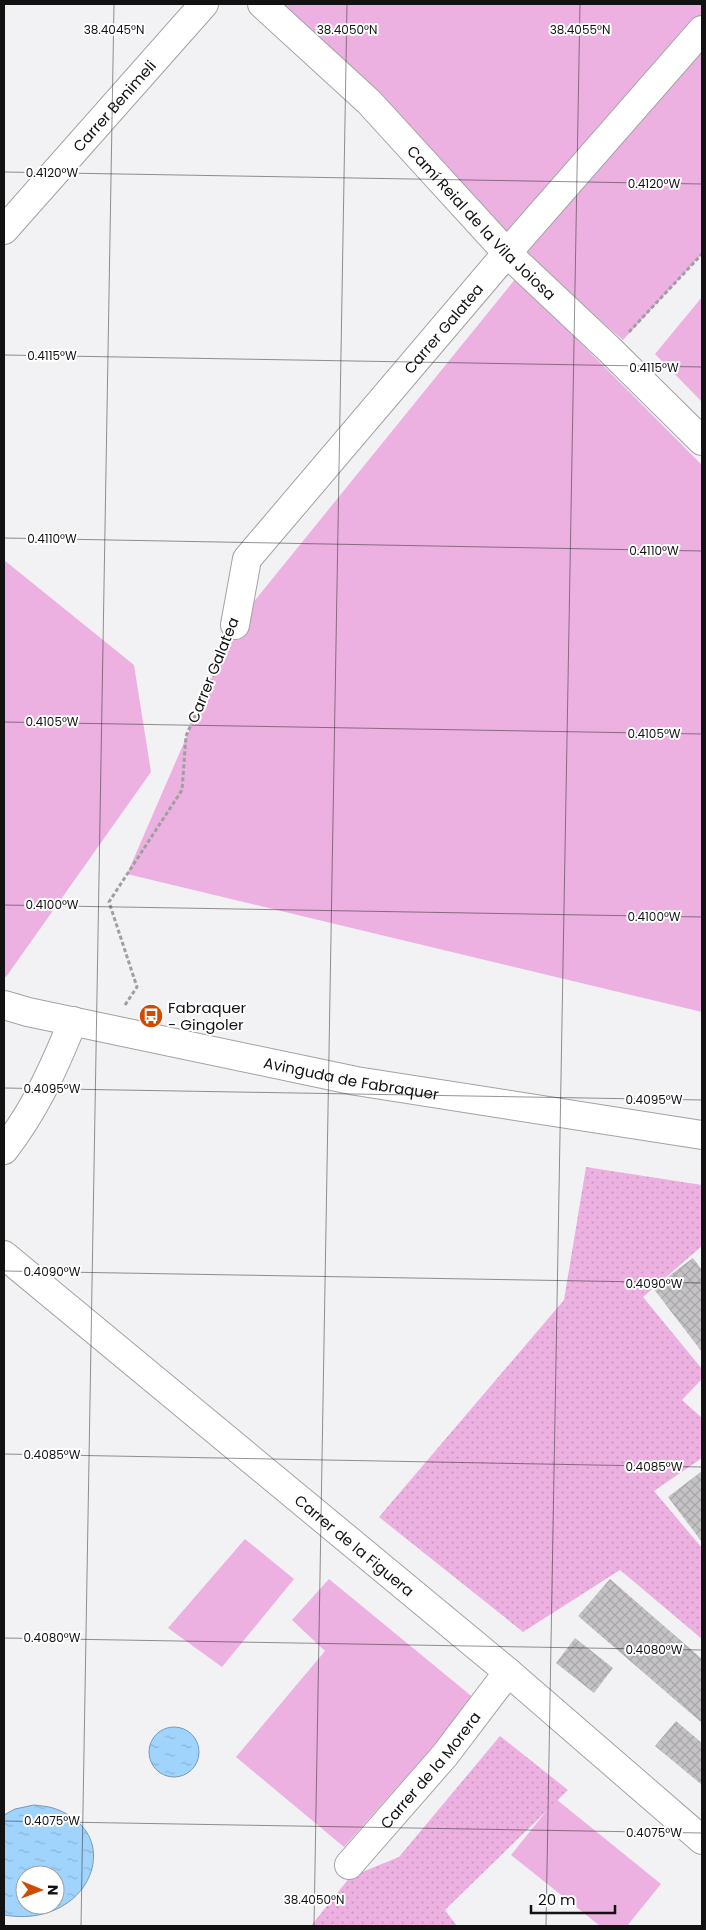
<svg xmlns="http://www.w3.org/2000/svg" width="706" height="1930" font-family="Poppins,sans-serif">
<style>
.green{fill:#ecb1e0}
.garden{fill:url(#garden-dots)}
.water{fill:url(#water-ripples);stroke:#759ab7;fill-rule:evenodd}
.building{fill:url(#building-cross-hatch)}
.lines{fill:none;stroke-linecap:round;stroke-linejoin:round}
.street-casing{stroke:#a2a1a4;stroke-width:30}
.path{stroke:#9f9fa1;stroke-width:3;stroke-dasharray:4 2.5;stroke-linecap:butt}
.street{stroke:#fff;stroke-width:28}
.ticks{fill:none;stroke:#121213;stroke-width:1;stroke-opacity:0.45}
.labels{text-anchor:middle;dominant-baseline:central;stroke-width:4;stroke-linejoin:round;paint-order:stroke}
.street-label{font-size:15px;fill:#121213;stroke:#fff}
.poi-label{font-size:15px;fill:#121213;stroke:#fff;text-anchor:start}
.ticks-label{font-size:12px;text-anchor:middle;fill:#121213;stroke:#fff;stroke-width:4;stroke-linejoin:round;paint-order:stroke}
</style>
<defs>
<pattern id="garden-dots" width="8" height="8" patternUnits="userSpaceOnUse" patternTransform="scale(1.25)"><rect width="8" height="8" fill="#ecb1e0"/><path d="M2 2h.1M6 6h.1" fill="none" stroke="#c997bf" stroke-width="1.8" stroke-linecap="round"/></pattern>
<pattern id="water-ripples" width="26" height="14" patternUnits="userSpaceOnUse" patternTransform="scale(1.25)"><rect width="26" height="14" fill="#a0d4fd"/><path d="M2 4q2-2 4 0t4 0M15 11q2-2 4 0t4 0" fill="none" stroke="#89b5d8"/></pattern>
<pattern id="building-cross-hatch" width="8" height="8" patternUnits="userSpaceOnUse" patternTransform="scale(1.25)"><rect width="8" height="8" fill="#c4c2c5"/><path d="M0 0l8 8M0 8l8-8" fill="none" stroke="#a7a6a8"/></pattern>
</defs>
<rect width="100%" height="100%" fill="#f2f2f5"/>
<path class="green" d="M282,4H702V254L623,340L534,264L370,88Z
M516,278L702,465V1012L127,874L235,625Z
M702,297V402L655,354Z
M4,560L134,665L151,772L6,977L4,976Z
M245,1539L294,1579L222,1667L168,1628Z
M329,1579L475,1699L344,1847L236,1757L325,1651L292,1620Z
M556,1799L661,1884L627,1926H600L511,1855Z"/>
<path class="garden" d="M586,1167L702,1185V1246L643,1297L702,1369V1379L682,1400L702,1418V1458L654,1491L702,1548V1639L620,1570L523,1632L379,1517L564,1300Z
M500,1736L568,1790L445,1910L457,1926H311L350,1877L399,1857Z"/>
<path class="water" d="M149 1752a25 25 0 1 1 50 0a25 25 0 1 1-50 0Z
M34,1805C40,1806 47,1806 53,1808C129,1833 90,1930 4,1915V1815L15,1809ZM25,1875H55V1905H25Z"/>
<path class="building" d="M693,1258L702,1270V1352L653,1288Z
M702,1471V1542L668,1497Z
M610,1579L702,1659V1723L578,1616Z
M575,1638L613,1668L594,1693L556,1663Z
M676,1721L702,1743V1785L655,1746Z"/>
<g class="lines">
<g class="street-casing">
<g id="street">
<path id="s1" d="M262,4L369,102L507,253L610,350L702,441"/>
<path id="s2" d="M4,230L204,4"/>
<path id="s3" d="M235,625L247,559L507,253L702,30"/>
<path id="s4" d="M4,1005L28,1012L356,1081L702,1135"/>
<path d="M4,1150C35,1110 54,1068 73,1021"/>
<path id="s5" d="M4,1255L508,1672L702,1840"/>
<path id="s6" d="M349,1865L445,1755L508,1672"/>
</g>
</g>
<path class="path" d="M629,332L702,254
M125,1005L137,987L109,902L182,790L186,736L225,649"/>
<use href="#street" class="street"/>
</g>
<path class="ticks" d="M4,172L702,184M4,355L702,367M4,538L702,551M4,722L702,734M4,905L702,917M4,1088L702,1100M4,1271L702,1283M4,1454L702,1467M4,1638L702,1650M4,1821L702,1833M81,1926L114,4M314,1926L347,4M546,1926L580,4"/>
<defs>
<g id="bus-disc" transform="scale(1.25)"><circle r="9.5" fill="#cf4b00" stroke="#fff"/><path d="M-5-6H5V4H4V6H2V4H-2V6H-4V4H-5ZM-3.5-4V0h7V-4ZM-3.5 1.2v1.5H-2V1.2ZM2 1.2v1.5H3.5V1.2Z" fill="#fff"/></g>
</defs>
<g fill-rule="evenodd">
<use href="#bus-disc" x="151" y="1016"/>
</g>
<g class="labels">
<g class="street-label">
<text stroke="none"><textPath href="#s2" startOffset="166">Carrer Benimeli</textPath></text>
<text stroke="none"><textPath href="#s1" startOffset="310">Camí Reial de la Vila Joiosa</textPath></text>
<text stroke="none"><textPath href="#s3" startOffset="370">Carrer Galatea</textPath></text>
<text transform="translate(213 670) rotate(-68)">Carrer Galatea</text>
<text stroke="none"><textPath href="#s4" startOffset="355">Avinguda de Fabraquer</textPath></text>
<text stroke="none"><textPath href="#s5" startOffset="455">Carrer de la Figuera</textPath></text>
<text stroke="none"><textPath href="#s6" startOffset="125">Carrer de la Morera</textPath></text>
</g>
<g class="poi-label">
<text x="168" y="1007">Fabraquer<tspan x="168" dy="17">- Gingoler</tspan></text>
</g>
</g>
<g class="ticks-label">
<text x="114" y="34">38.4045°N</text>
<text x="347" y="34">38.4050°N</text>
<text x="580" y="34">38.4055°N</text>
<text x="52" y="177">0.4120°W</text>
<text x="654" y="188">0.4120°W</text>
<text x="52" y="360">0.4115°W</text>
<text x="654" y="372">0.4115°W</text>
<text x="52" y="543">0.4110°W</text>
<text x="654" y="555">0.4110°W</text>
<text x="52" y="726">0.4105°W</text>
<text x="654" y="738">0.4105°W</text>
<text x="52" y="909">0.4100°W</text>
<text x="654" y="921">0.4100°W</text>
<text x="52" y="1093">0.4095°W</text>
<text x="654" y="1104">0.4095°W</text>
<text x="52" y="1276">0.4090°W</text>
<text x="654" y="1288">0.4090°W</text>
<text x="52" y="1459">0.4085°W</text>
<text x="654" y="1471">0.4085°W</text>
<text x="52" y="1642">0.4080°W</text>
<text x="654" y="1654">0.4080°W</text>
<text x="52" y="1825">0.4075°W</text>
<text x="654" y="1837">0.4075°W</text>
<text x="314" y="1904">38.4050°N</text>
</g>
<rect width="706" height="1930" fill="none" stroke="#121213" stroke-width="10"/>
<g transform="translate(40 1890) rotate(91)"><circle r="24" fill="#ffffff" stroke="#a0a0a1"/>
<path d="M0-4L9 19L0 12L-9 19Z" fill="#cf4b00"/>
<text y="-8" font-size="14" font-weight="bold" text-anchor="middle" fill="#121213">N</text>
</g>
<path d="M531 1905v8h84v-8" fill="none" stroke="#121213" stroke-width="2.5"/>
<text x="538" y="1905" font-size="15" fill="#121213" stroke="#ffffff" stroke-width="4" paint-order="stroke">20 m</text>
</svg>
